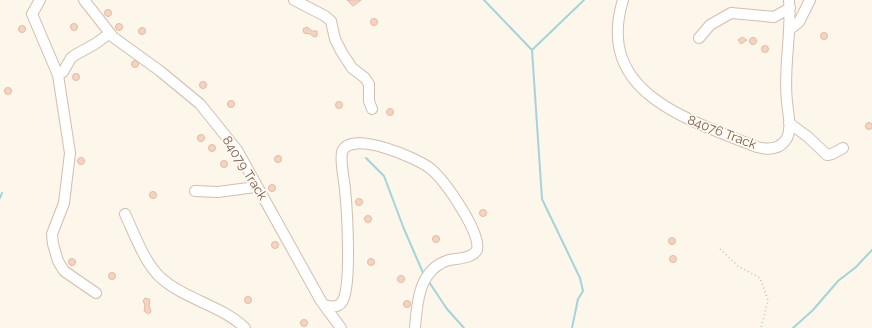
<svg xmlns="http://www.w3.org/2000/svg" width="872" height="328" font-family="Raleway,sans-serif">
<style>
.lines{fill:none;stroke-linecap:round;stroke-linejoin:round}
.stream{stroke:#a4d3da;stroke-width:2}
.building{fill:#f3d4c2;stroke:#e6baa2}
.minor-casing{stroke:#d1beaf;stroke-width:12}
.path{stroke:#d9b7a4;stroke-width:1.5;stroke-dasharray:1 3;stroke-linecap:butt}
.minor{stroke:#fff;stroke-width:10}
.labels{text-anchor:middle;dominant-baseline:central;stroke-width:3.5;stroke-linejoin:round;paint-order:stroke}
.street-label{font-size:13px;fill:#7a5c4c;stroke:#fffaf2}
</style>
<rect width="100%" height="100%" fill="#fdf6eb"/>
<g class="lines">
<path class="stream" d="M484,0L532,50
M366,158L384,176L404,229L424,275
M0,198L2,193
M429,282L447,309L464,328
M572,328L578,299L583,291L580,278L542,199L532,50L584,0
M793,328L813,310L838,281L856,267L872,250"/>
</g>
<path class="building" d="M347,0H361L353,6Z
M104.5 13a3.5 3.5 0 1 1 7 0a3.5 3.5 0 1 1-7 0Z
M370.5 22a3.5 3.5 0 1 1 7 0a3.5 3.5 0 1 1-7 0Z
M70.5 27a3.5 3.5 0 1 1 7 0a3.5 3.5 0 1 1-7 0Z
M115.5 27a3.5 3.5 0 1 1 7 0a3.5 3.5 0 1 1-7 0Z
M18.5 29a3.5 3.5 0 1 1 7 0a3.5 3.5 0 1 1-7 0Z
M307,27L312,31H317V36L314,37L310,34L304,33L303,29Z
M138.5 31a3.5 3.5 0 1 1 7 0a3.5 3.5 0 1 1-7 0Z
M820.5 36a3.5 3.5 0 1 1 7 0a3.5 3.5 0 1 1-7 0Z
M742,37L747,40L741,44L738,40Z
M749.5 41a3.5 3.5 0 1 1 7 0a3.5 3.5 0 1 1-7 0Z
M761.5 49a3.5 3.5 0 1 1 7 0a3.5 3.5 0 1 1-7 0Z
M131.5 64a3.5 3.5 0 1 1 7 0a3.5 3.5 0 1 1-7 0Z
M72.5 77a3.5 3.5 0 1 1 7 0a3.5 3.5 0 1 1-7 0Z
M199.5 85a3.5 3.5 0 1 1 7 0a3.5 3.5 0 1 1-7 0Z
M4.5 91a3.5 3.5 0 1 1 7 0a3.5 3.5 0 1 1-7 0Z
M227.5 104a3.5 3.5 0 1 1 7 0a3.5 3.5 0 1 1-7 0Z
M335.5 105a3.5 3.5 0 1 1 7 0a3.5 3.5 0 1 1-7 0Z
M386.5 112a3.5 3.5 0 1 1 7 0a3.5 3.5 0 1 1-7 0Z
M865.5 126a3.5 3.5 0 1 1 7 0a3.5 3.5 0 1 1-7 0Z
M197.5 138a3.5 3.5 0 1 1 7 0a3.5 3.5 0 1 1-7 0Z
M208.5 148a3.5 3.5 0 1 1 7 0a3.5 3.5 0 1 1-7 0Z
M274.5 159a3.5 3.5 0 1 1 7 0a3.5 3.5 0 1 1-7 0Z
M77.5 161a3.5 3.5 0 1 1 7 0a3.5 3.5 0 1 1-7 0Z
M220.5 164a3.5 3.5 0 1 1 7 0a3.5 3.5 0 1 1-7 0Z
M268.5 188a3.5 3.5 0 1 1 7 0a3.5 3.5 0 1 1-7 0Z
M149.5 195a3.5 3.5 0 1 1 7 0a3.5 3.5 0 1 1-7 0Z
M355.5 202a3.5 3.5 0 1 1 7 0a3.5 3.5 0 1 1-7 0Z
M479.5 213a3.5 3.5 0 1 1 7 0a3.5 3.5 0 1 1-7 0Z
M364.5 219a3.5 3.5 0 1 1 7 0a3.5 3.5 0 1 1-7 0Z
M432.5 239a3.5 3.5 0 1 1 7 0a3.5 3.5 0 1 1-7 0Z
M668.5 241a3.5 3.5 0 1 1 7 0a3.5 3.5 0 1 1-7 0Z
M271.5 245a3.5 3.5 0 1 1 7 0a3.5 3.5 0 1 1-7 0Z
M669.5 259a3.5 3.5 0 1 1 7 0a3.5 3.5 0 1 1-7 0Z
M68.5 262a3.5 3.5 0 1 1 7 0a3.5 3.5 0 1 1-7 0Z
M367.5 262a3.5 3.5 0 1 1 7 0a3.5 3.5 0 1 1-7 0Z
M108.5 276a3.5 3.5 0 1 1 7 0a3.5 3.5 0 1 1-7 0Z
M397.5 279a3.5 3.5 0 1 1 7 0a3.5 3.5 0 1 1-7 0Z
M244.5 300a3.5 3.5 0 1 1 7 0a3.5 3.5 0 1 1-7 0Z
M145,298L149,299L150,302L149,305L151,312L148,314L144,311L145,305L143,301Z
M403.5 304a3.5 3.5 0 1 1 7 0a3.5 3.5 0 1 1-7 0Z
M300.5 323a3.5 3.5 0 1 1 7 0a3.5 3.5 0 1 1-7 0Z"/>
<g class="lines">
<g class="minor-casing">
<path id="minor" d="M40,0L32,14L58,75L63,72L71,58L75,55L95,44L110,33
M84,0L113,37L160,71L200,104L237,150L321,301L341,328
M294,0L325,16L331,21L335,39L341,51L352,68L365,78L369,84V101L372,109
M623,0C594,94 690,120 757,147C768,150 780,150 787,138C792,127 788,114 787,102C783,68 792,34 789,0
M789,30L799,22L810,0
M699,38L710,25L731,13L774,17L790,8
M58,75L70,153L64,203L52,234L53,244L58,261L64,271L96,293
M789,123L808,137L827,155L832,154L843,148
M195,191L218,192L256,187
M125,214C135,235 144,262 161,278C186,300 221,305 245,328
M325,305C331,307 338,308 342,302C352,288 347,209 345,189C344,177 340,164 342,152C350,129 418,158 431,169C445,181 481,232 477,250C471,259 459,258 449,260C419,269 417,302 415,328"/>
</g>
<path class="path" d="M720,249L738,266L760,278L768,300L761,328"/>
<use href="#minor" class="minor"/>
</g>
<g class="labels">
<g class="street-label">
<text transform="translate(722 132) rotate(21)">84076 Track</text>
<text transform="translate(245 168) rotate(58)">84079 Track</text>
</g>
</g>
</svg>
